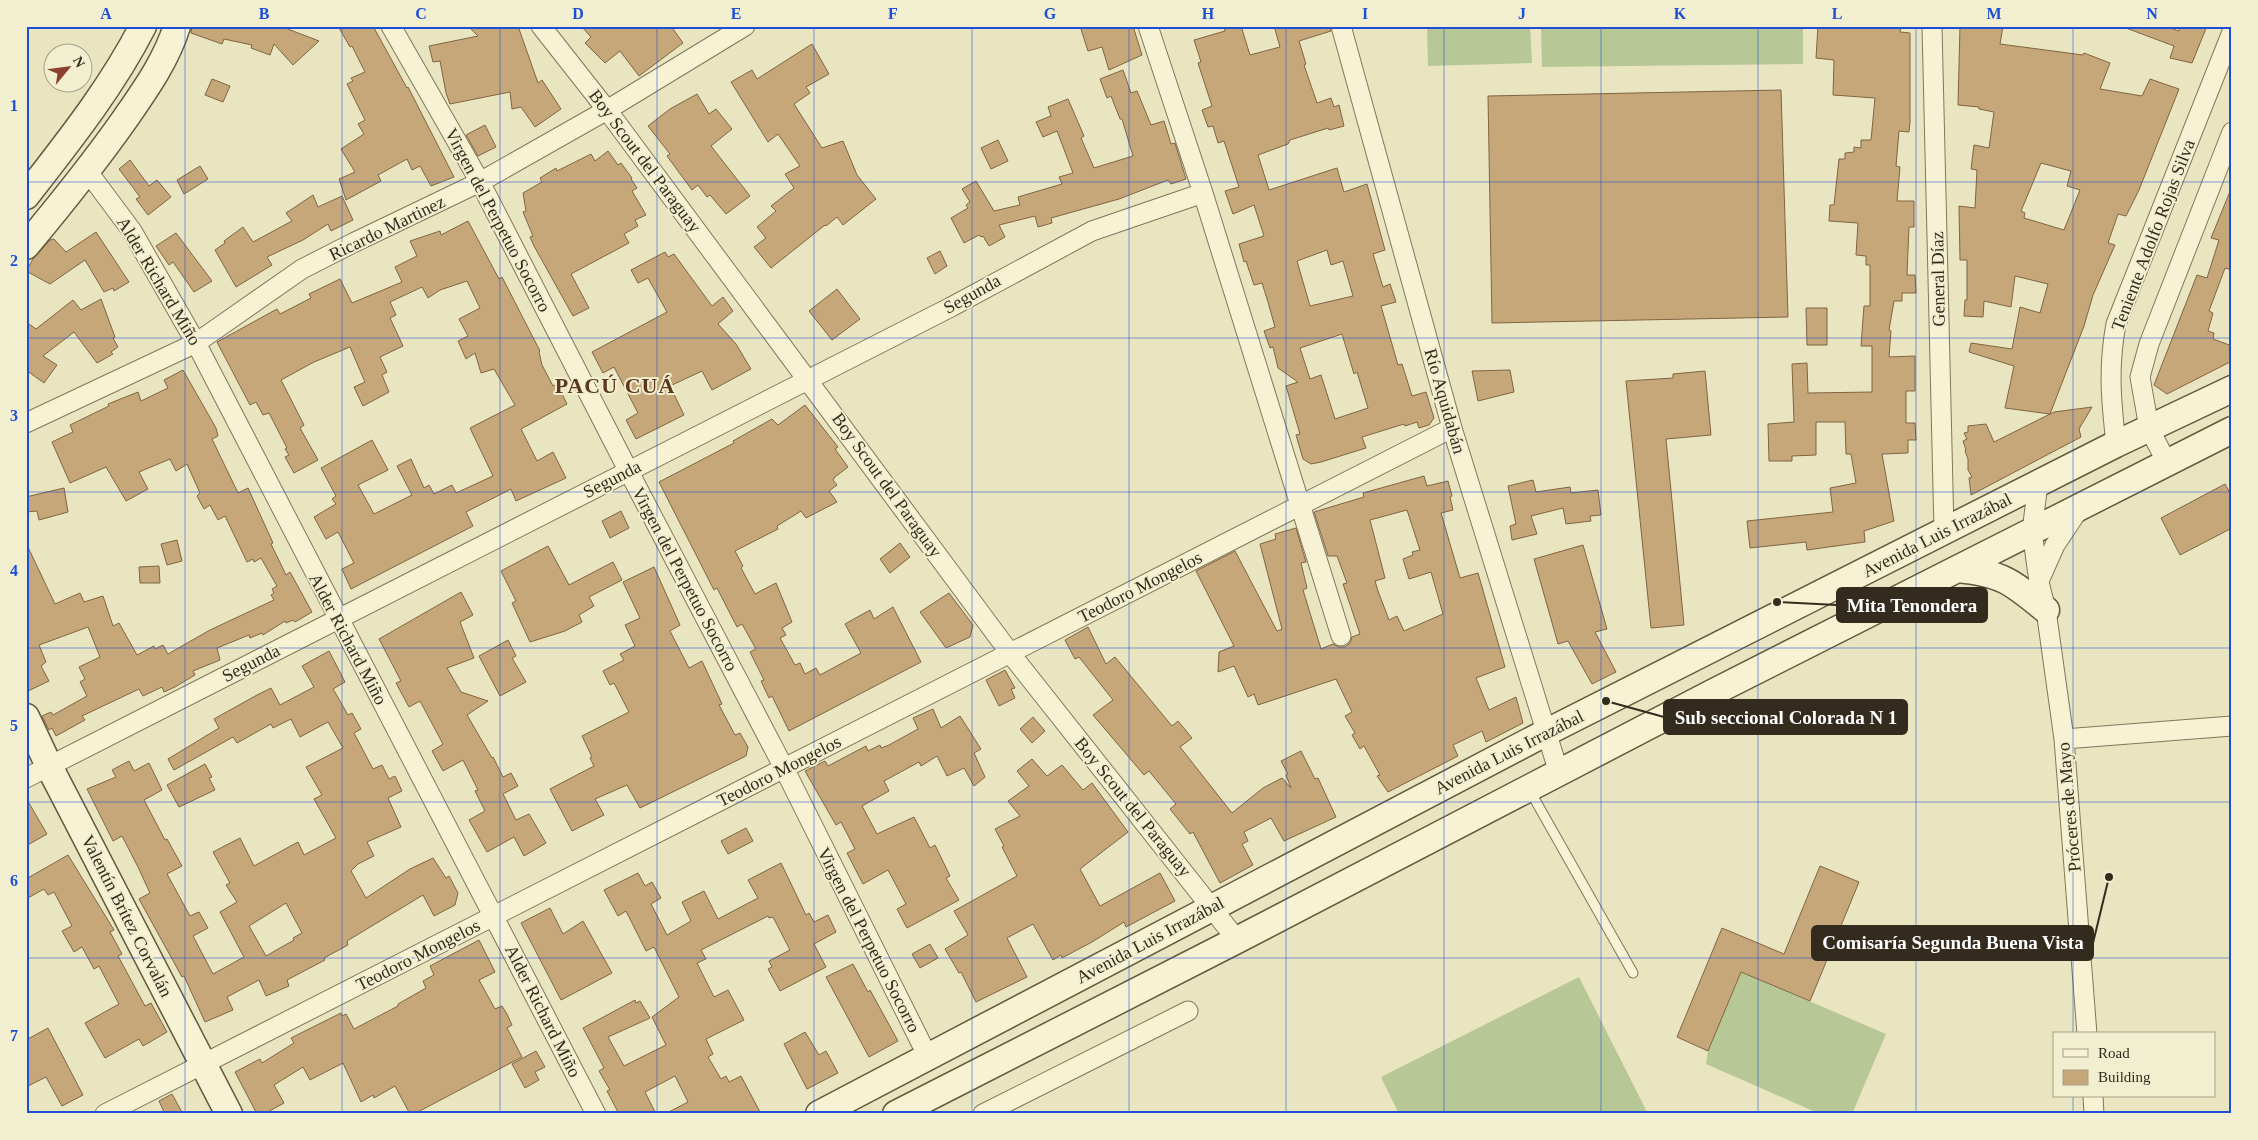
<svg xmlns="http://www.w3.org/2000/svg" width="2258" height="1140" font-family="Georgia,serif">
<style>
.grass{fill:#b8c796}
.building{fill:#c6a779;stroke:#7f6541;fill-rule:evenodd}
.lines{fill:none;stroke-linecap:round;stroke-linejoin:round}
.lane-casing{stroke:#82775a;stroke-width:11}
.street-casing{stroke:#82775a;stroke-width:21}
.secondary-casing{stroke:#64583d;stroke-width:29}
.lane{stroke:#f6f2d3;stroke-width:9}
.street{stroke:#f6f2d3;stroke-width:19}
.secondary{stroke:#f6f2d3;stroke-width:26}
.grid{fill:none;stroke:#1d4ed8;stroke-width:1;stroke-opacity:0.55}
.labels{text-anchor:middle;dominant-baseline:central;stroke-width:4;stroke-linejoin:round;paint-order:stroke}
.street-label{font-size:18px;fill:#332b1d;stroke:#f2efd0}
.district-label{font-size:22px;font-weight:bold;letter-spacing:1px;fill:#5c371f;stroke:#f2efd0}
.leader{fill:none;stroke:#332b1d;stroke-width:2}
.callout-dot{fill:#332b1d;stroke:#f2efd0;stroke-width:2}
.callout{fill:#332b1d;stroke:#332b1d;stroke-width:2}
.callout-label{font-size:19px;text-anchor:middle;font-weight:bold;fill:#fff}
.neatline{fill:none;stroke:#1d4ed8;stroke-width:2}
.grid-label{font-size:16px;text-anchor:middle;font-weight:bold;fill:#1d4ed8}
</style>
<rect width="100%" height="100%" fill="#eae5c1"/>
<path class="grass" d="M1427,26H1530L1532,63L1428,66Z
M1541,26H1803V64L1542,67Z
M1741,972L1886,1034L1852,1114H1820L1706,1064L1708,1051Z
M1579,977L1648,1114H1399L1381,1077Z"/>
<path class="building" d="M192,26H280L319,41L293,65L274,44L270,55L251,48L252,45L224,39L222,44L191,33Z
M338,26H373L407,88L408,87L454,177L431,186L420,166L412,170L407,159L378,175L381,181L346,200L339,179L355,172L341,149L364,134L358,124L365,120L347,84L353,81L351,78L365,72L352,46L350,47Z
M468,26H518L538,83L542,80L561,109L535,127L521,107L512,109L510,92L450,104L446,93L440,61L433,62L429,46L478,36Z
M581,26H671L683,43L639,76L620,51L605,63L585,43L591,37Z
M1080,26H1133L1142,55L1109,70L1102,47L1088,51Z
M1224,26H1241L1250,55L1280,47L1274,26H1330L1331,31L1299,41L1306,64L1304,65L1317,103L1331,98L1334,107L1339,105L1344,126L1329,130L1328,128L1290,140L1288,144L1258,155L1269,190L1337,168L1344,192L1367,184L1385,250L1373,254L1383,287L1390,284L1396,302L1381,306L1398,365L1402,364L1412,396L1426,392L1434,418L1429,425L1419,428L1417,422L1405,426L1404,424L1362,437L1366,448L1321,462L1311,464L1303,459L1296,435L1300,434L1286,386L1298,382L1278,368L1273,347L1270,348L1264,331L1275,327L1268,302L1262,283L1254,285L1246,261L1244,262L1239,244L1264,236L1254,205L1233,214L1225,191L1239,187L1224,141L1218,143L1213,126L1208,127L1202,110L1212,106L1198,63L1201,62L1194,40L1225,31ZM1327,250L1331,265L1343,261L1353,296L1310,306L1297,261ZM1342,334L1354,374L1357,372L1368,408L1335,419L1321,375L1310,379L1300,348Z
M1818,26H1901L1900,32L1910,33V122L1909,132L1899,131L1896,166L1900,167L1897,201H1914V227H1909L1907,275H1915L1916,293H1902V301H1894L1889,330L1891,331L1889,357L1915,356V391H1906V423H1915L1916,440H1908V453L1882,454L1894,521L1864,531L1865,542L1807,550L1806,542L1750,548L1747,521L1833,512L1830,488L1856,483L1851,454H1846L1845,422H1816V455L1792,456V461H1769L1768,424L1794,422L1792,364L1807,363L1808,393L1872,392V346H1861L1864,306H1870V265H1866V256L1856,255L1858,223L1829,221L1830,205H1834L1839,159H1845V153L1854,152V147L1861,148V140H1871L1875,98L1833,95L1834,60L1816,58Z
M1960,26H2003L2000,44L2083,55L2084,53L2110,63L2100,89L2142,96L2150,79L2179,89L2139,190L2126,216L2118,214L2108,243L2115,245L2093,295L2084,326L2050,414L2005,408L2014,366L1969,352L1971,343L2012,349L2020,307L2040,313L2048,284L2015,276L2011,307L1984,301L1983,317L1964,316L1965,300H1967V260H1960L1959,206L1975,208L1977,170L1971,169L1974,145L1989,148L1994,112L1979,109V107L1958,105ZM2041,163L2071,171L2067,186L2080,190L2064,230L2024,218L2025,213L2021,211Z
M2126,26H2165L2179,31L2180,26H2207L2192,63L2170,58L2174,46L2126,28Z
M812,44L829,74L806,87L810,93L794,104L822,148L843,141L857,175L876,199L843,225L837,217L826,226L825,225L771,268L754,247L766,238L757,227L776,211L771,206L794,188L785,174L800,166L778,134L768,142L731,82L752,70L757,79Z
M1123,70L1131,93L1137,91L1151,125L1164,121L1171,144L1175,143L1186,179L1171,184L1168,180L1119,199L1051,218L1052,223L1038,227L1035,216L999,225L1005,237L989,246L983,236L981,237L979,235L964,243L951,218L968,208L966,205L970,202L962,189L976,181L994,211L1020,205L1018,197L1062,184L1059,177L1073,173L1057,131L1043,137L1036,122L1051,116L1048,107L1068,99L1084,136L1081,138L1094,168L1133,156L1122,119H1120L1111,96L1107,98L1100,79Z
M212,79L230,86L223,102L205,95Z
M1781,90L1788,317L1492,323L1488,96Z
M697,94L709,114L716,109L732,129L711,146L750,196L726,214L710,195L707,197L698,185L692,190L667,156L670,154L648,126L670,109Z
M485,125L496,147L478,156L466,135Z
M998,140L1008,161L991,169L981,148Z
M608,151L618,165L621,163L632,178L631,179L637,188L632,191L646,215L635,220L638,226L624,234L629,243L571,274L589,308L573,316L534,246L530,237L533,236L523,212L526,211L523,193L542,182L540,178L556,168L557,171L591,154L595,161Z
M130,160L149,186L157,180L171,197L148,215L136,199L140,197L119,169Z
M200,166L208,179L184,194L177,180Z
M2231,189L2232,270L2225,268L2209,311L2213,313L2208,331L2214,333L2213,339L2232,346V361L2167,394L2154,385L2197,275L2207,278L2219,240L2211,238Z
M313,195L318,207L342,196L353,220L331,231L328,224L303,240L267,257L272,265L236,287L215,250L225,243L224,241L243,227L253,242L292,221L286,213Z
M468,221L499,279L502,277L540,351L539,352L542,365L553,386L557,384L567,404L521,429L537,461L553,452L566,478L516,501L511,489L466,512L473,526L351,589L342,569L354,563L338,532L326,539L314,517L336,504L332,499L336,496L321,468L372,440L388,470L358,485L374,514L412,495L397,466L411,459L424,488L429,485L434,494L452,485L456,493L493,476L470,428L515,405L494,369L481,373L475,353L466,359L458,341L468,336L459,319L480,308L467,281L440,290L428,298L422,287L390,302L396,315L390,318L403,346L380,357L387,372L382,375L389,392L363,406L354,387L365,382L350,347L314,362L281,380L304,425L300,428L318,460L294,473L285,457L289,455L285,449L287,448L269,413L263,415L256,402L250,405L217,342L277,309L280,314L311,298L309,294L340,279L352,303L402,282L395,267L417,256L410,241L440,231L441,235Z
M96,232L129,282L114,291L113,288L104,292L85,260L50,284L26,271L33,259L50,240L54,239L66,252Z
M176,233L212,281L194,292L173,262L169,265L156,246Z
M940,251L947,266L935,274L927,258Z
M665,252L668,257L674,254L712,306L723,297L733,311L718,324L736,344L751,369L712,390L702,371L670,386L684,415L636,439L626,420L638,413L614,367L603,373L592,352L667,312L648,278L638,283L631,270Z
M837,289L860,319L832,340L809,311Z
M101,299L115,337L113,338L118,347L111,352L113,354L97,363L74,332L43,356L57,365L44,383L26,370V322L36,329L73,300L81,310Z
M1806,308H1827V345H1807Z
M183,370L216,428L218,436L212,439L238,493L248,488L273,543L271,544L286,575L290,572L312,612L295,622L293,620L286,623L285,621L263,635L262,633L250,638L249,635L217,648L220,660L193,671L195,675L175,687L164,692L162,687L143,696L139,689L82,716L85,720L56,736L52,728L49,730L42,716L51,712L53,715L87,696L80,682L85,679L79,667L100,657L88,627L39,645L46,662L41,666L49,681L26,692V543L55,604L80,593L84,602L103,596L113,626L119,623L137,655L154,646L155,649L163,645L168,654L210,630L274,600L271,595L274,593L272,589L277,586L261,558L254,562L253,559L247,562L225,516L218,520L210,505L204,509L197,496L200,493L187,464L176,471L170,459L139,472L148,489L126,501L106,467L70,483L52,442L73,432L70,425L109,406L108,404L138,392L141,401L168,388L164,380Z
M1510,370L1514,392L1478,401L1472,371Z
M1705,371L1711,435L1666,439L1684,625L1651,628L1626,381L1673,378V374Z
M805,405L838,447L835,449L848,467L835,477L833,480L837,485L829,491L837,502L806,518L801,511L777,526L778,529L735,551L743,566L741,568L755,594L776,583L792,622L782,628L786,635L780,638L795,665L800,663L805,674L816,668L820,675L861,653L845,624L870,610L874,619L893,607L921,662L789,731L772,696L769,698L761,681L764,680L750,652L756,649L742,624L737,627L717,588L714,590L659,482L734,443L733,441L772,419L778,425Z
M2092,407L2079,429L2081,437L1971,495L1969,478L1972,477L1968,470V459L1965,451L1966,450L1963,441L1967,439L1964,433L1968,432V426L1986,424L1994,442L2054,412Z
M1424,476L1427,486L1448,481L1452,496L1450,497L1453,510L1441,513L1460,578L1478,573L1505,667L1476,678L1489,710L1516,697L1523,723L1486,742L1482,731L1453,745L1458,756L1388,792L1377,776L1380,775L1364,746L1360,749L1352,735L1355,733L1345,716L1352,712L1336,679L1258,705L1254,694L1248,697L1234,666L1218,672L1219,652L1234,646L1196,571L1235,551L1277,631L1282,629L1260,544L1276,539L1275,534L1296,528L1306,562L1301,563L1307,588L1303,590L1321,649L1333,644L1339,647H1345L1350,643L1352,637L1360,634L1343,584L1347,583L1337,556H1328L1314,512L1364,497L1363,493ZM1407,510L1420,550L1412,552L1413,555L1403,559L1409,579L1431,572L1443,614L1404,631L1397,616L1389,620L1378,591L1375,581L1385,578L1370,520Z
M1533,480L1536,492L1570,487L1571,493L1598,490L1601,515L1590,516L1591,521L1566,524L1563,508L1531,516L1537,534L1512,540L1510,526L1516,524L1508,486Z
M2225,484L2232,497V528L2180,555L2161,518Z
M64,488L68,512L39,520L37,511L26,512V497Z
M621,511L629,528L610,538L602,521Z
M177,540L182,561L167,565L161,544Z
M900,543L910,557L890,573L880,559Z
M1583,545L1607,629L1595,632L1616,672L1592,684L1568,641L1558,644L1534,559Z
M548,546L569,585L613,562L622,580L589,597L594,606L579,615L582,622L565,631L530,642L512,603L516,601L501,571Z
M159,566L160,583H140L139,567Z
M654,567L680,625L670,631L689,668L702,661L722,704L719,705L735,735L740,733L748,747L746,756L640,808L627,785L595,799L604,815L572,831L550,789L594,766L590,758L592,757L582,736L629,712L614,683L610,685L603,671L624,660L620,654L635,646L625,625L640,618L623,582Z
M461,592L473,615L460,622L474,658L447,668L461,692L488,701L467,715L492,758L493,757L503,777L511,773L518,786L503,794L516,820L529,814L546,843L524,856L514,837L487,852L469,820L485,811L475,791L478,790L463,760L443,771L432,751L443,744L420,701L409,707L396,683L401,681L379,639Z
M949,593L973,625L970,637L946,648L920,612Z
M1088,627L1106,664L1115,657L1172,726L1178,721L1192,738L1180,747L1232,813L1263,788L1282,778L1291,788L1286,775L1288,774L1281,761L1301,751L1315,779L1318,778L1336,817L1284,841L1271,818L1244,832L1248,841L1242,844L1253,865L1220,883L1193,832L1190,834L1170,809L1176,804L1149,771L1144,775L1093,715L1113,700L1079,657L1075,659L1065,640Z
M508,640L516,656L512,658L526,682L500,696L479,656Z
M329,651L345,682L333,689L348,715L352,713L361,729L354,733L373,769L382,765L389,779L395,776L402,791L388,798L401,827L367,842L374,856L358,864L351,871L366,898L410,869L433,858L446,878L449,876L458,893L455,905L434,916L423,895L347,941L348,945L324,958L325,960L287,980L289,986L266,996L259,980L227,997L233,1010L205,1022L184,976L182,977L139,899L150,893L138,867L122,836L113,841L87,789L116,777L112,770L129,761L134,771L149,763L162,790L144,800L165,840L167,839L182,866L167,874L190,916L199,912L208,928L193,936L213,974L244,957L220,912L237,902L226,885L230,883L213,852L240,838L254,866L298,842L304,855L336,838L314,799L322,795L306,767L343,748L328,722L300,737L291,719L273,728L271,724L237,743L233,737L174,770L168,759L219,728L214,719L257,695L271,688L280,705L314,687L302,666ZM286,903L302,933L293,938L294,940L266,956L249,926Z
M1005,670L1015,688L1011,689L1015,698L999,706L986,680Z
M933,709L941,728L960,716L981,749L974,753L985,777L974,786L964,768L947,776L937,756L921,766L919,762L884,781L889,791L862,806L877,834L914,817L930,848L935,845L950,876L946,878L959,900L907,928L897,909L906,904L888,870L863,884L847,853L855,849L841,822L836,825L805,771L825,761L828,766L866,746L868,751L880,745L881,748L889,745L918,729L913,718Z
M1033,717L1045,731L1032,743L1020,729Z
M1032,759L1047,776L1062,765L1083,790L1092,783L1128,832L1080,869L1100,906L1160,873L1175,901L1126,927L1124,922L1092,942L1062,958L1061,955L1053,960L1033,924L1007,938L1027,977L976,1002L961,972L959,973L945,949L968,935L954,911L1017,876L1002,847L1004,846L995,829L1020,816L1008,801L1029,786L1017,771Z
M205,764L212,777L209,778L215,790L179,807L167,785Z
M26,798L47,834L26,846Z
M746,828L753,841L728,854L721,841Z
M68,855L114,930L110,932L122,954L118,956L145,1006L151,1003L167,1032L143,1046L139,1039L105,1058L85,1023L119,1004L99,966L94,969L82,947L74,952L62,931L72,926L54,892L48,895L44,889L26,899V879Z
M781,863L806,915L809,913L814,922L828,915L836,932L814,944L826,967L780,991L768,969L772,967L769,961L790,950L773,917L769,918L768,916L701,950L706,959L697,963L714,997L728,990L744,1020L706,1039L713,1054L708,1057L721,1079L726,1076L729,1082L741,1076L761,1114H665L688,1102L675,1076L645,1092L656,1114H619L607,1091L610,1090L599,1071L604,1068L583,1028L635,1000L636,1003L640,1001L650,1018L608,1037L624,1066L666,1045L652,1017L679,997L654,947L646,951L626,911L618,916L604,890L638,873L645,886L652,882L661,898L651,904L667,935L691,921L682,902L704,891L718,919L758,898L748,880Z
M1820,866L1859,882L1810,1001L1741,972L1708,1051L1677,1037L1722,928L1784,954Z
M550,908L563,934L583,921L612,973L561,1000L521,923Z
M479,940L495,972L479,980L495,1009L502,1006L507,1014L512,1025L507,1028L522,1057L414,1114H410L395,1086L374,1098L373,1095L361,1102L343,1063L310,1080L303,1067L274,1085L284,1103L264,1114H257L235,1072L260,1059L262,1063L294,1043L291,1038L341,1013L342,1016L346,1014L354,1029L398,1006V1004L426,988L423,981L434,975L430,966Z
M930,944L938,958L920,968L912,954Z
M853,964L868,992L870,990L898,1041L869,1057L826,977Z
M48,1028L83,1095L62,1106L46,1077L26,1087V1040Z
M805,1032L819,1055L826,1051L838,1073L807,1089L784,1044Z
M536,1051L545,1067L535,1072L539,1080L525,1088L512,1064Z
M172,1094L183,1114H165L159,1101Z"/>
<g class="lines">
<g class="lane-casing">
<path id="lane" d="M1530,791L1633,973"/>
</g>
<g class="street-casing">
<path id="street" d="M391,26L480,182L628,470L784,768L928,1057
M541,26L607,110L1010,653L1237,940
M1148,26L1203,193L1341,636
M1341,26L1452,428L1559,773
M1932,26L1944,531
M88,172L132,231L196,343L596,1114
M26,423L196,343L302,269L353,243L480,182L607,110L745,26
M2116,444C2111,400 2108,367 2116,324L2232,32
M2167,463L2149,428L2140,377L2149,344L2232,132
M2038,484L2032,531L2039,582L2046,610L2064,739L2087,1034
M2039,581L2055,545L2079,509
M2064,739L2232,726
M26,778L951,307L1092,231L1203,193
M2093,1096L2094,1114
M105,1114L1452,428
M983,1114L1188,1011"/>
</g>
<g class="secondary-casing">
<path id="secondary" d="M26,196C68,142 112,87 143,26
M26,246C61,204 94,163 125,119C145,90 166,61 177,26
M1957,569C2002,573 2012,582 2046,610
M26,717L49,766L229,1114
M819,1114L1547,732L2116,444L2232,389
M896,1114L1237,940L1712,693L2232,430"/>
</g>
<use href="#lane" class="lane"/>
<use href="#street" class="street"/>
<use href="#secondary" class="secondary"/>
</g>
<path class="grid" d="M185,26V1114M342,26V1114M500,26V1114M657,26V1114M814,26V1114M972,26V1114M1129,26V1114M1286,26V1114M1444,26V1114M1601,26V1114M1758,26V1114M1916,26V1114M2073,26V1034M26,182H2232M26,338H2232M26,492H2232M26,648H2232M26,802H2232M26,958H2232M2073,1096V1114"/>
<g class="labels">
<g class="street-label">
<text transform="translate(645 161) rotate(53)">Boy Scout del Paraguay</text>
<text transform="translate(498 220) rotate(62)">Virgen del Perpetuo Socorro</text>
<text transform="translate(387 228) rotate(-26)">Ricardo Martinez</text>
<text transform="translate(2153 235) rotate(-69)">Teniente Adolfo Rojas Silva</text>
<text transform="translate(1938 279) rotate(-91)">General Díaz</text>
<text transform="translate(159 281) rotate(59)">Alder Richard Miño</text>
<text transform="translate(972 294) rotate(-29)">Segunda</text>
<text transform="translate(1445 401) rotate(74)">Río Aquidabán</text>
<text transform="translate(612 479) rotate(-27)">Segunda</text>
<text transform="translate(887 485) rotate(54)">Boy Scout del Paraguay</text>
<text transform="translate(1937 535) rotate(-27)">Avenida Luis Irrazábal</text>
<text transform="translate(685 579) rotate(62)">Virgen del Perpetuo Socorro</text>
<text transform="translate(1140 587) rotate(-27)">Teodoro Mongelos</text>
<text transform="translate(348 639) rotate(62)">Alder Richard Miño</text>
<text transform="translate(251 663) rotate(-27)">Segunda</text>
<text transform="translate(1509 752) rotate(-27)">Avenida Luis Irrazábal</text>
<text transform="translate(779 771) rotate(-27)">Teodoro Mongelos</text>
<text transform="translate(1133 807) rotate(51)">Boy Scout del Paraguay</text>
<text transform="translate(2069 807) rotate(-95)">Próceres de Mayo</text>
<text transform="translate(127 916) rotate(63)">Valentín Brítez Corvalán</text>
<text transform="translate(869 940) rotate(63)">Virgen del Perpetuo Socorro</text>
<text transform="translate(1150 940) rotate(-28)">Avenida Luis Irrazábal</text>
<text transform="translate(418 955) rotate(-27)">Teodoro Mongelos</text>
<text transform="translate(543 1011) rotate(63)">Alder Richard Miño</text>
</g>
<g class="district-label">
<text x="615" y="385">PACÚ CUÁ</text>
</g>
</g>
<path class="leader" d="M1777 602L1837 605M1606 701L1664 717M2109 877L2093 943"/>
<g class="callout-dot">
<circle cx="1777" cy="602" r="5"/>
<circle cx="1606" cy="701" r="5"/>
<circle cx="2109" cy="877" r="5"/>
</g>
<g class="callout">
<rect x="1837" y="588" width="150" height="34" rx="5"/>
<rect x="1664" y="700" width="243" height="34" rx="5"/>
<rect x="1812" y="926" width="281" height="34" rx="5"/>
</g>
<g class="callout-label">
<text x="1912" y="612">Mita Tenondera</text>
<text x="1786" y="724">Sub seccional Colorada N 1</text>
<text x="1953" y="949">Comisaría Segunda Buena Vista</text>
</g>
<rect width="2258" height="1140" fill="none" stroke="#f2efd0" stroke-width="55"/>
<rect x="2053" y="1032" width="162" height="65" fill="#f2efd0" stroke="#a6a188"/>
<rect x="2063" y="1049" width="25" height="8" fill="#f6f2d3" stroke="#a6a188"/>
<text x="2098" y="1058" font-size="15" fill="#332b1d">Road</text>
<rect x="2063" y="1070" width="25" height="15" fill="#c6a779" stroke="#a6a188"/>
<text x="2098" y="1082" font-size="15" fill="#332b1d">Building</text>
<g transform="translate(68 68) rotate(61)"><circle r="24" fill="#f2efd0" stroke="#a6a188"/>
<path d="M0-4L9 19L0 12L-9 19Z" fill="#8d3f2e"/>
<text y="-8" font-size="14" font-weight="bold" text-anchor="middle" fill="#332b1d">N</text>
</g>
<rect x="28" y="28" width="2202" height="1084" class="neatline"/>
<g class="grid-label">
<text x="106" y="19">A</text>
<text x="264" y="19">B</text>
<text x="421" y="19">C</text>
<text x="578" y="19">D</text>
<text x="736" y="19">E</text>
<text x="893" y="19">F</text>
<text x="1050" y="19">G</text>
<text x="1208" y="19">H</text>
<text x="1365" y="19">I</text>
<text x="1522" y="19">J</text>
<text x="1680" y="19">K</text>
<text x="1837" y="19">L</text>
<text x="1994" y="19">M</text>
<text x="2152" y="19">N</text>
<text x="14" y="111">1</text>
<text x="14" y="266">2</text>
<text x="14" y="421">3</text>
<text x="14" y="576">4</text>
<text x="14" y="731">5</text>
<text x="14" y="886">6</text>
<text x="14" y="1041">7</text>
</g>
</svg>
